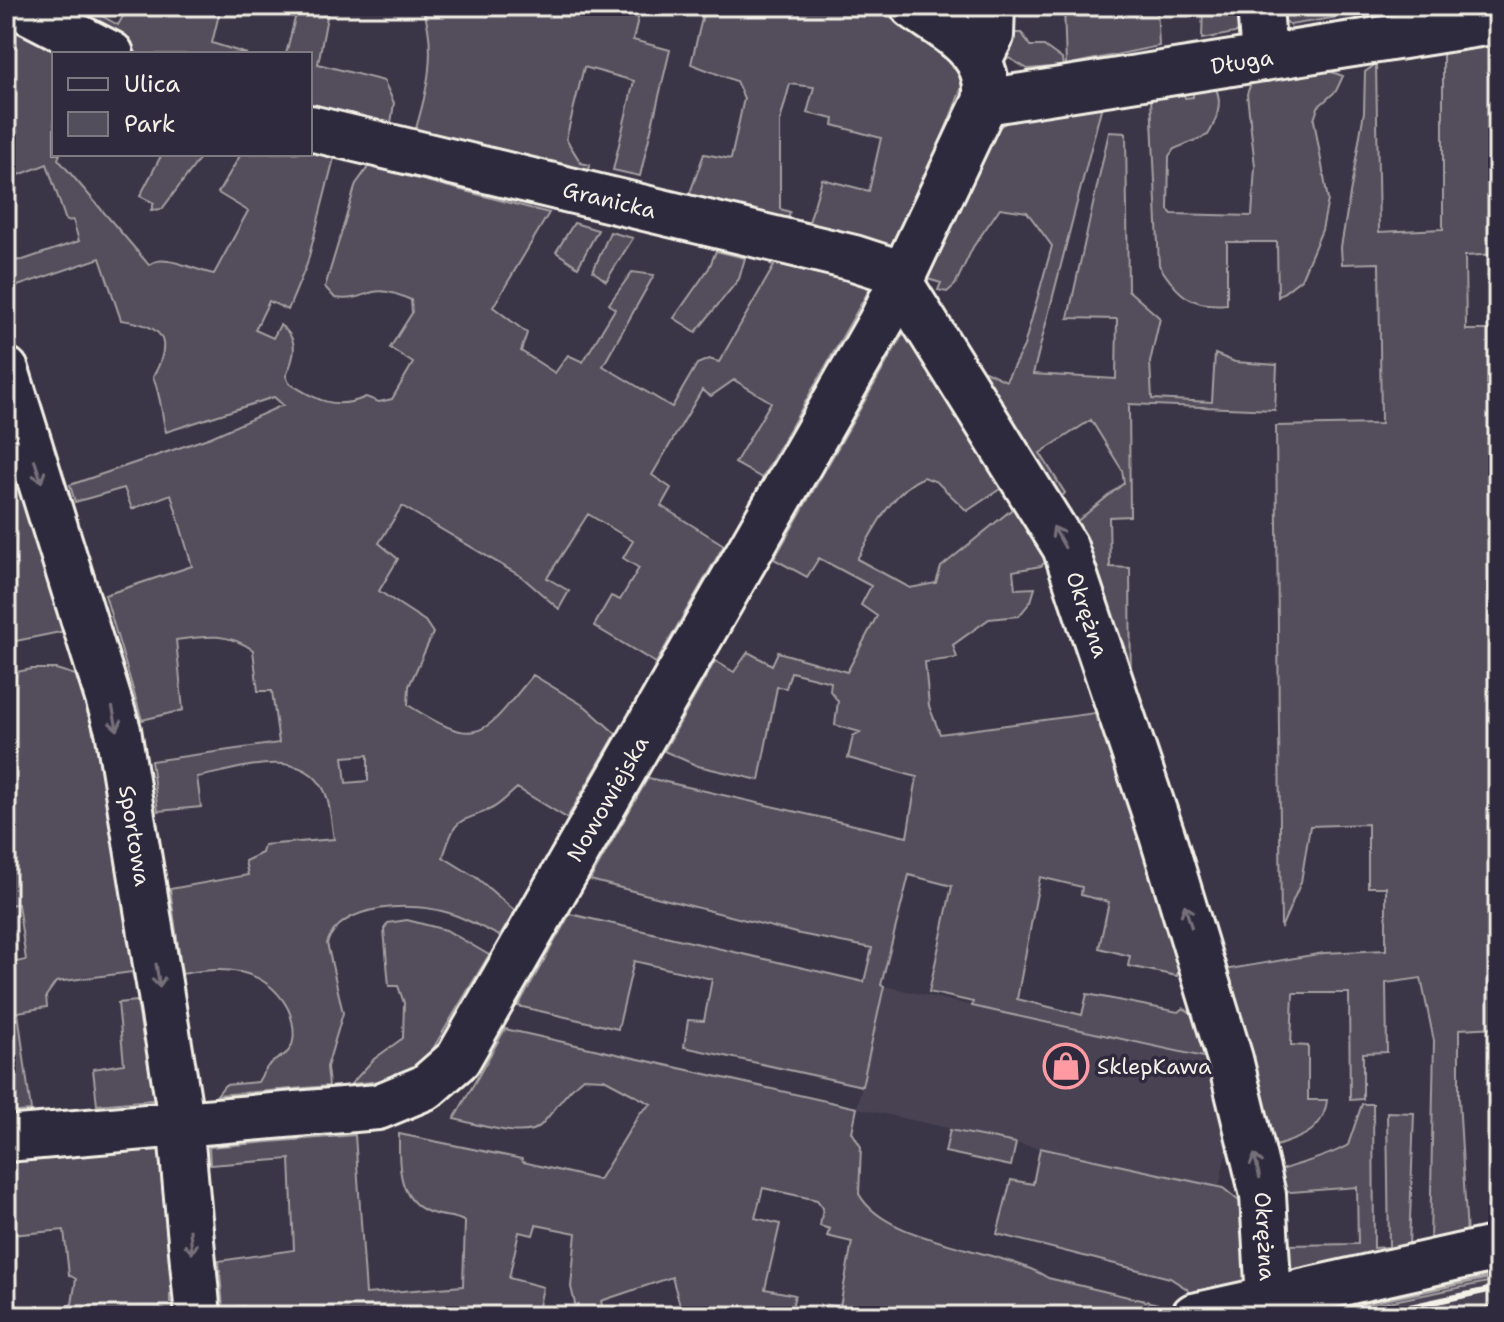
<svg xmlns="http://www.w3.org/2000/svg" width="1504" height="1322" font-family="'Shantell Sans',sans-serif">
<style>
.built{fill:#484352}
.green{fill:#534e5c;stroke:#a4a0a2;stroke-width:2;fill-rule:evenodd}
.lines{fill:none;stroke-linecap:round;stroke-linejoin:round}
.stream{stroke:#aaa6a7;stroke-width:10}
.minor-casing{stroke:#f4f1e8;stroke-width:50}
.minor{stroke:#2f2a3d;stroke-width:44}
.rail{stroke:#f4f1e8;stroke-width:6}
.oneway{stroke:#747079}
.labels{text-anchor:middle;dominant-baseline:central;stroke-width:7;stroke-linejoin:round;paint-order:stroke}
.street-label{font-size:22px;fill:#f4f1e8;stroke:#2f2a3d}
.poi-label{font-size:22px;fill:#f4f1e8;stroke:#2f2a3d;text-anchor:start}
</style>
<rect width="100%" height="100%" fill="#3b3647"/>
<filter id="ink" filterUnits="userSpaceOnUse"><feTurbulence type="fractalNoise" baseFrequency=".0125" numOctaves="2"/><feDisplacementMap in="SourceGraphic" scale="16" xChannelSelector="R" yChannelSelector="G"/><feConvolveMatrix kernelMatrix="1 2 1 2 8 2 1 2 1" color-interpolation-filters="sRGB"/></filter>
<g filter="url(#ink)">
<path class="built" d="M884,986L1208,1058L1223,1131L1235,1134L1238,1146L1225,1157L1219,1188L857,1108Z
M1498,1280V1316H1319Z"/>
<path class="green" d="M129,6H221L212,43L247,54H139L88,27L93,11L118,25Z
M298,6H329L318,64L384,81L394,103L390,130L310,115V54H286Z
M422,6H641L633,40L670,50L640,176L613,170L634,81L584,67L566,139L581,163L590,165L586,177L414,135C427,93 438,48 422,6Z
M705,6H885L948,53L958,68L962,87L902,239L887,249L807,229L822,179L869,191L881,138L833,125L834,119L807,113L814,87L790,84L780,121V209L790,212L786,224L686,204L704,154L731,159L744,98L736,81L691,64Z
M1064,6H1157L1159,46L1066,65Z
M1203,6H1240V32L1202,39Z
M1281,6H1333L1338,17L1290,25L1281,17Z
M6,22L66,54H54V154H60L58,159L149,265C163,252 195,271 214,274L248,211L218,193L241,154L310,152L334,158L307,264L288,310L269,301L255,330L273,338L280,325C300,339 295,356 286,376L289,383C317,400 335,411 366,397L379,402L392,399L413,363L390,348L412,313L411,300C365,279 371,303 335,298L325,287L356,184L369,166L549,213L493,307L527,333L521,351L555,373L568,355L583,362L615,309L609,304L632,272L654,275L603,366L672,407L697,364L709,359L719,362L774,266L770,265L772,256L873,283L762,478L735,463L771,402L734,380L711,396L702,390L652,475L671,488L661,506L724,545L656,663L594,626L611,596L620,600L639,568L623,558L633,541L588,514L547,578L569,591L559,609L522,577L402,506L379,543L398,559L379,591L425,621L433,633L409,686L408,705C481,751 482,736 533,675L586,707L616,734L567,818L517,788C509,795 500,805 491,809C455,825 457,815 443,857L477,878L515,911L500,936C483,928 467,919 449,913C414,902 342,902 327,943L343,1013L327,1067L329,1086L217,1095L225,1085L258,1082C261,1077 264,1071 268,1066C277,1056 290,1057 293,1041C295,1030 292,1015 286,1005C263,967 223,966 182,974L170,889L248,875L245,861L262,853L264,845L334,839C331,825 331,803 324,790C300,744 236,771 197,777L201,807L158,811L151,761L279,743L272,691H258L253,650C227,632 205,636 176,640L183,710L142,720L105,595L192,566L171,494L132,509L124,488L75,502L70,485L211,437L283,405L274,397L166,432C161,413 161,395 153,377C175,338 161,325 121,320L100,258L9,289L6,261L23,260L79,241L73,220L66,221L47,164L6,180ZM368,755V781L346,783L343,757Z
M1006,33H1022L1030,46H1044L1062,59L1063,66L1028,69L1007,57Z
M1498,40V254L1465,256L1466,330H1498V1027L1459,1029V1099L1467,1235L1297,1281L1285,1271V1245L1358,1244L1357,1187L1278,1193L1273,1173C1298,1163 1327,1158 1348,1145L1362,1104H1373L1374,1248L1389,1247L1387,1112L1414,1113L1409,1246L1430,1243L1434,1041L1421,978L1386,983L1387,1052L1363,1053V1099L1350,1100L1349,993H1293L1291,1045L1308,1046V1100H1327C1323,1135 1296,1139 1267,1149L1218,971L1324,953L1386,950V887H1368V824L1310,826L1301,882L1281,928L1276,426L1381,424L1379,263L1342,264L1341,247L1364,112L1365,72L1376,64L1379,232L1443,229V55L1448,50Z
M1329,71L1343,76L1336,91L1318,107L1314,120L1328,200L1322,230L1301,279L1278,297L1277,242H1227V304C1191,308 1177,294 1159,265L1151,98L1183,93L1185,98L1193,97V92L1216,89C1223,103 1216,122 1208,135L1174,149L1169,156L1168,210L1172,214L1252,216L1255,166L1247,94L1251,83Z
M1102,105L1033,374L1116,379L1117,319L1068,318L1109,132L1126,133L1128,290L1160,318L1150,362L1152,399L1212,402L1215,354L1235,362L1277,365L1275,410L1129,404L1130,516L1109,517L1110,567L1130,568L1131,703L1070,527L1124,483L1122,470L1091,420L1040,453L1065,493L1056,504L971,370L985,371L1006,381L1024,346L1052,246L1027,212L1000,208L973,247L955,285L947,292L938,290L941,283L924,278L986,135L1009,121Z
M162,154H203L162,209L151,210L154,203L140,196Z
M574,223L598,230L578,267L556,252Z
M610,232L633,238L606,281L593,271Z
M716,251L745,258L739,279L696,332L674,318L709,268Z
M910,322L1003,487L967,511L937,482L924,477C891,491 874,530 857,559L910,588L936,583L941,567L1016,506L1054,554L1041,566L1013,571L1015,589L1035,588L1031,601L1019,616L989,619L953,645L957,658L925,662L929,706L940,734L1095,713L1097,722L1109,720L1179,963L1177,976L1128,966L1130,956L1099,948L1109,902L1081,895L1082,887L1040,877L1017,999L1082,1015L1087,994L1178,1012L1183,1008L1196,1016L1208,1058L972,1006L973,1002L929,992L952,886L909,875L881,985L884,986L862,1086L684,1047L688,1020L704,1021L712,979L634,961L618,1029L518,1006L570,914L864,982L872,948L800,934L590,880L648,778L907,837L917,777L848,758L853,736L860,732L835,725L838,701L830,691L831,682L791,672L786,688L777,687L759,780L698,766L664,751L715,661L734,672L748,652L772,665L778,652L847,672L877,616L861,605L871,586L819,558L807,577L774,559Z
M6,418L70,630L6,643Z
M32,669H56L79,676L97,710L89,712L93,733L108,731L147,977L134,980L132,972L56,982L46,996L47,1007L18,1012L31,1111L6,1113V964L26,960L18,904L6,905V674Z
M407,920L446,930L489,955L425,1062L393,1080L351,1084L374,1059L403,1038L404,1003L398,986H389L384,929L388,923Z
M137,1001L143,1039L157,1038L163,1099L97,1105L93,1069L124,1064L118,1003Z
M505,1029L857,1108L852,1132L861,1147L859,1194C887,1245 1000,1247 1048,1278L1158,1304L1112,1316H824L826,1305L840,1307L852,1242L827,1236L830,1229L820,1226L823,1208L817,1200L763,1188L755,1218L780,1224L765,1289L795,1295L790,1316H683L672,1277L601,1301L604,1316H578L571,1287L576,1233L536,1225L533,1235L519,1232L509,1278L543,1287L537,1316H309L308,1313L246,1316L244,1306L223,1308L219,1261L294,1250L290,1159L210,1165L209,1147L355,1135L366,1294L463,1286L465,1222C457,1216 445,1217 435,1214C397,1204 399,1166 399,1134L522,1159L523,1162L599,1180L640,1113L651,1104L604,1079L583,1078C565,1092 556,1109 541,1125C526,1141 474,1123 454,1119Z
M950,1130L1016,1143L1011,1166L945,1152Z
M161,1144L185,1293L170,1294V1302H186L187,1316H63V1308L72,1304L76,1279L69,1275L64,1230L11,1235L12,1256L6,1257V1157Z
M1040,1148L1223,1188L1255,1214L1245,1293L1190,1297L1187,1289L1170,1278L997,1234L1011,1180L1033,1184Z
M1498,1259V1280L1319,1316H1243Z"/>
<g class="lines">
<path class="stream" d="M1355,1302L1498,1272"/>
<g class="minor-casing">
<g id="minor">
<path d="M18,6L111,54"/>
<path d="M1260,6L1264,58"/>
<path d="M980,58L991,36L992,6"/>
<path id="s1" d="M985,102L1498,21"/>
<path id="s2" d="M310,128L854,258L888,269L901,284L1065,547L1162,835L1230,1059L1263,1195L1269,1300"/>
<path id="s3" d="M6,370L118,730L178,1100L198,1316"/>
<path id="s4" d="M6,1139L378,1107L426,1087L458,1059L883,318L985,102C994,52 948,31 913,6"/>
<path d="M1194,1316L1498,1248"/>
</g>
</g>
<use href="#minor" class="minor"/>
<path class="rail" d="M1368,1316L1498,1288
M1455,1316L1498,1307"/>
</g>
<defs><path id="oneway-shaft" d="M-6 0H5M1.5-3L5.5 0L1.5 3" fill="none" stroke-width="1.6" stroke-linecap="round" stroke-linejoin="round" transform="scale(2)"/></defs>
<g class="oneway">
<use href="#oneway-shaft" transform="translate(38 471) rotate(72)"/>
<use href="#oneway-shaft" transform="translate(1059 537) rotate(-119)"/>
<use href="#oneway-shaft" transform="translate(115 719) rotate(78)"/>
<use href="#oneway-shaft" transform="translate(1188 916) rotate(-107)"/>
<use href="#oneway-shaft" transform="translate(158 976) rotate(81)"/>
<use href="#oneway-shaft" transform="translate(1257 1166) rotate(-103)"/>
<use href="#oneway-shaft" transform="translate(191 1242) rotate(85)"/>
</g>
</g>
<defs>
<g id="shop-ring" transform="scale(2.3)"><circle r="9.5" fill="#2f2a3d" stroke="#ff9aa2" stroke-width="1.5"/><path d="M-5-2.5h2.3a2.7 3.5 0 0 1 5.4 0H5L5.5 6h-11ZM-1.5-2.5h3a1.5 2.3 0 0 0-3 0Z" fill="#ff9aa2"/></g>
</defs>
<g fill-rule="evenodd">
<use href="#shop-ring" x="1066" y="1066"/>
</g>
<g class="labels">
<g class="street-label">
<text stroke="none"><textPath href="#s1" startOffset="260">Długa</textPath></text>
<text stroke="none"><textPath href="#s2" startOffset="308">Granicka</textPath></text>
<text stroke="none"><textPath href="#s2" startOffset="996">Okrężna</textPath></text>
<text stroke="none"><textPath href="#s4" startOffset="768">Nowowiejska</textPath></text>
<text stroke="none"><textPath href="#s3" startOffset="484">Sportowa</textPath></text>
<text stroke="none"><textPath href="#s2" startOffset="1644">Okrężna</textPath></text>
</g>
<g class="poi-label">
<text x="1097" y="1066">SklepKawa</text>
</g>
</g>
<rect width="1504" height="1322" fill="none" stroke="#2f2a3d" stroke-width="32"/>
<rect x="16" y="16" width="1472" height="1290" fill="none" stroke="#f4f1e8" stroke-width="3" filter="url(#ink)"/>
<rect x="52" y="52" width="260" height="104" fill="#2f2a3d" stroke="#7e7a81" stroke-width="2"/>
<rect x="68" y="78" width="40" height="12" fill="#2f2a3d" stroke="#7e7a81" stroke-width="2"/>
<text x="124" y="92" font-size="24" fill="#f4f1e8">Ulica</text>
<rect x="68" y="112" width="40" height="24" fill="#534e5c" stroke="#7e7a81" stroke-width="2"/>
<text x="124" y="132" font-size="24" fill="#f4f1e8">Park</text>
</svg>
